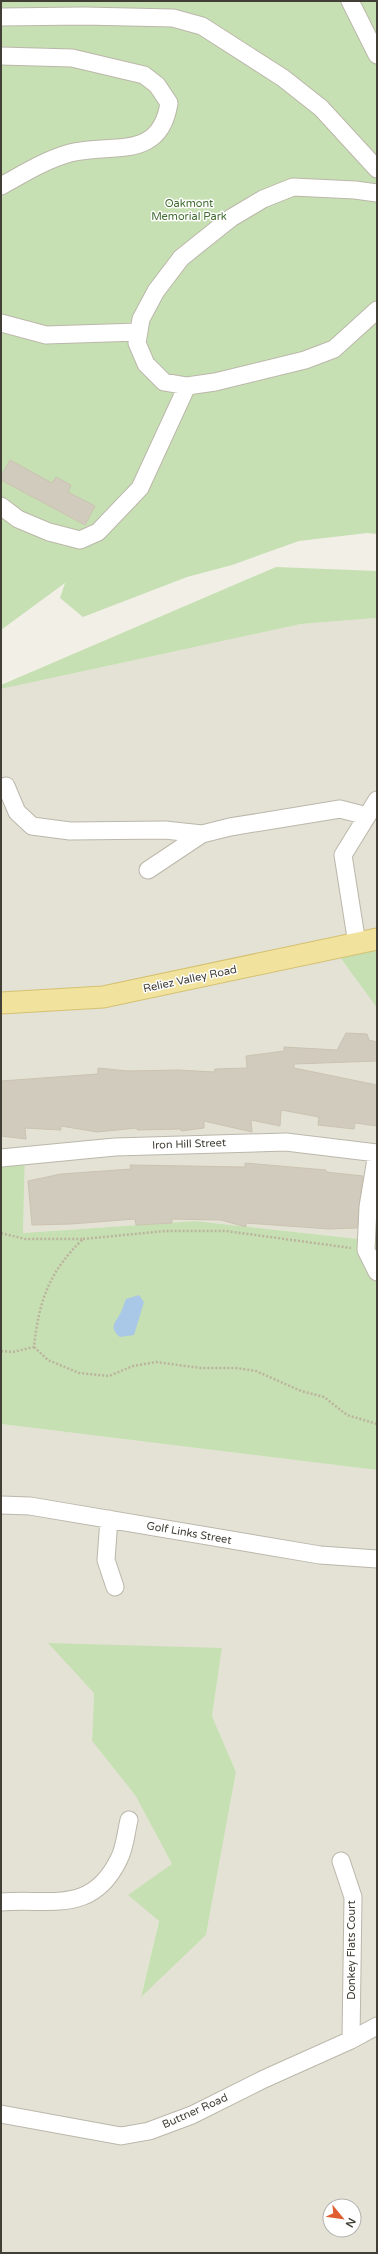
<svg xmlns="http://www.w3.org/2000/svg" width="378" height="2254" font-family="'Varela Round',sans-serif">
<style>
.residential{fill:#e4e1d5;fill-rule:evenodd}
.green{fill:#c7e0b3}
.water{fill:#a9c7e6}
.building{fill:#d1cbbd;stroke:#cbc3b1}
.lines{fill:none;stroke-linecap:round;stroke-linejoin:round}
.minor-casing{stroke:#bbb7aa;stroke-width:19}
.major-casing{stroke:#d4c171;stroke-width:23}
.path{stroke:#bbb39d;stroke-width:2.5;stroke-dasharray:2 2;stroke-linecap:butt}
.minor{stroke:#fff;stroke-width:17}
.major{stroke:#f1e39e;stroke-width:21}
.labels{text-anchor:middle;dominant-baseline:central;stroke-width:3;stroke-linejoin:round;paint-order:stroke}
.park-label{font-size:11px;fill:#416c31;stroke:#fff}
.street-label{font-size:11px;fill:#423f36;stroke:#fff}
</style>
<rect width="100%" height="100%" fill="#f1efe6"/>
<path class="residential" d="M377,618V939L334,949L377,1008V1241L195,1221L23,1233L25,1156L1,1158V689L301,624Z
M1,1424L377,1470V2253H1ZM222,1648L212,1716L236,1772L206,1935L141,1996L172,1864L135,1795L92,1741L94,1693ZM330,2206H354V2230H330Z"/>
<path class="green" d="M1,1H377V534L367,533L299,541L232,565L187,577L83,617L60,598L65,583L1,630Z
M276,567L377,571V618L301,624L1,689V685Z
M377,939V1008L334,949Z
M25,1156L23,1233L195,1221L377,1241V1470L1,1424V1158Z
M48,1643L222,1648L212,1716L236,1772L206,1935L141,1997L159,1921L128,1895L172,1864L135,1795L92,1741L94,1693Z"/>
<path class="water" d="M139,1295L144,1302L134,1335L120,1337C108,1327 116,1322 121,1312C123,1308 124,1303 126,1299Z"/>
<path class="building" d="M10,460L52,483L56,477L71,485L68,492L95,506L85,525L1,480V476Z
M346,1033L367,1034L369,1040L377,1042V1061L294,1064V1068L377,1085V1126L355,1123L354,1129L318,1125L319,1117L281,1110L280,1126L251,1120L252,1132L204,1121V1128L181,1131V1129L137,1130V1128L97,1132L61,1126V1130L25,1128L26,1139L1,1136V1081L98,1074V1068L128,1071L178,1070L214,1072L215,1069L247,1068L246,1056L284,1051V1047L337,1050Z
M245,1163L326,1170V1172L363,1176L357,1228L329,1229L246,1223V1227L221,1220L172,1219V1223L136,1225L135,1219L71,1224L32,1225L28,1181L61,1174L131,1169L130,1165L245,1167Z"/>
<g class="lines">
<g class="minor-casing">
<path id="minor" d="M350,1L377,55
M1,17L84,16L173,18L202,26L283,78L321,108L377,169
M1,56L72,58L144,75L157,85L169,103C160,162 112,142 70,153C45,160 23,174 1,186
M377,193L355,190L293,187L263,199L231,218L181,258L156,291L141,319L137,343L146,364L164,382L187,386L215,382L305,360L334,349L377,310
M1,323L46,335L139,332
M1,506L18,519L49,532L80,540L98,532L140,488L187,386
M6,786L17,812L32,826L70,831L165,830L202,834L230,827L340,809L367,816
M148,870L202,834
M357,944L343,855L377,800
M377,1153L368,1207L366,1250L377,1272
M1,1158L115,1147L286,1142L377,1153
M1,1505L30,1506L320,1555L377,1559
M109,1519L106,1560L115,1587
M341,1861L353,1897L351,2040
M1,1902C51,1898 92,1915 119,1859C125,1848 126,1832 129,1820
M1,2114L121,2136L149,2131L192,2115L264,2079L351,2040L377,2026"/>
</g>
<g class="major-casing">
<path id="major" d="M1,1003L103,997L377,939"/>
</g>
<path class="path" d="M1,1233L25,1239H83C49,1272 39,1300 34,1347L13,1352L1,1351
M83,1239L165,1231H226L351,1248
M34,1347L48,1360L79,1373L109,1376L133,1366L156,1362L201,1368H237L256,1371L301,1391L324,1397L347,1415L377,1424"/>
<use href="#minor" class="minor"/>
<use href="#major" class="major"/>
</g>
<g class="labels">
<g class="park-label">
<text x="189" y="203">Oakmont<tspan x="189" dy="13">Memorial Park</tspan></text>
</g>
<g class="street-label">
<text transform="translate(190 979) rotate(-12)">Reliez Valley Road</text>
<text transform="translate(189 1144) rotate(-2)">Iron Hill Street</text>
<text transform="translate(189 1533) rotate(10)">Golf Links Street</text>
<text transform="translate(351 1950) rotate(-90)">Donkey Flats Court</text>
<text transform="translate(195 2111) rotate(-24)">Buttner Road</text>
</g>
</g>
<rect width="378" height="2254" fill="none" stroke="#423f36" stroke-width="4"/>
<g transform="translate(342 2218) rotate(119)"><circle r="19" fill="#ffffff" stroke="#b3b2af"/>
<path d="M0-3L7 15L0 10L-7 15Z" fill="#df5d2f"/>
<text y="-6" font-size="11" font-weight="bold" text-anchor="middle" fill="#423f36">N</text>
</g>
</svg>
